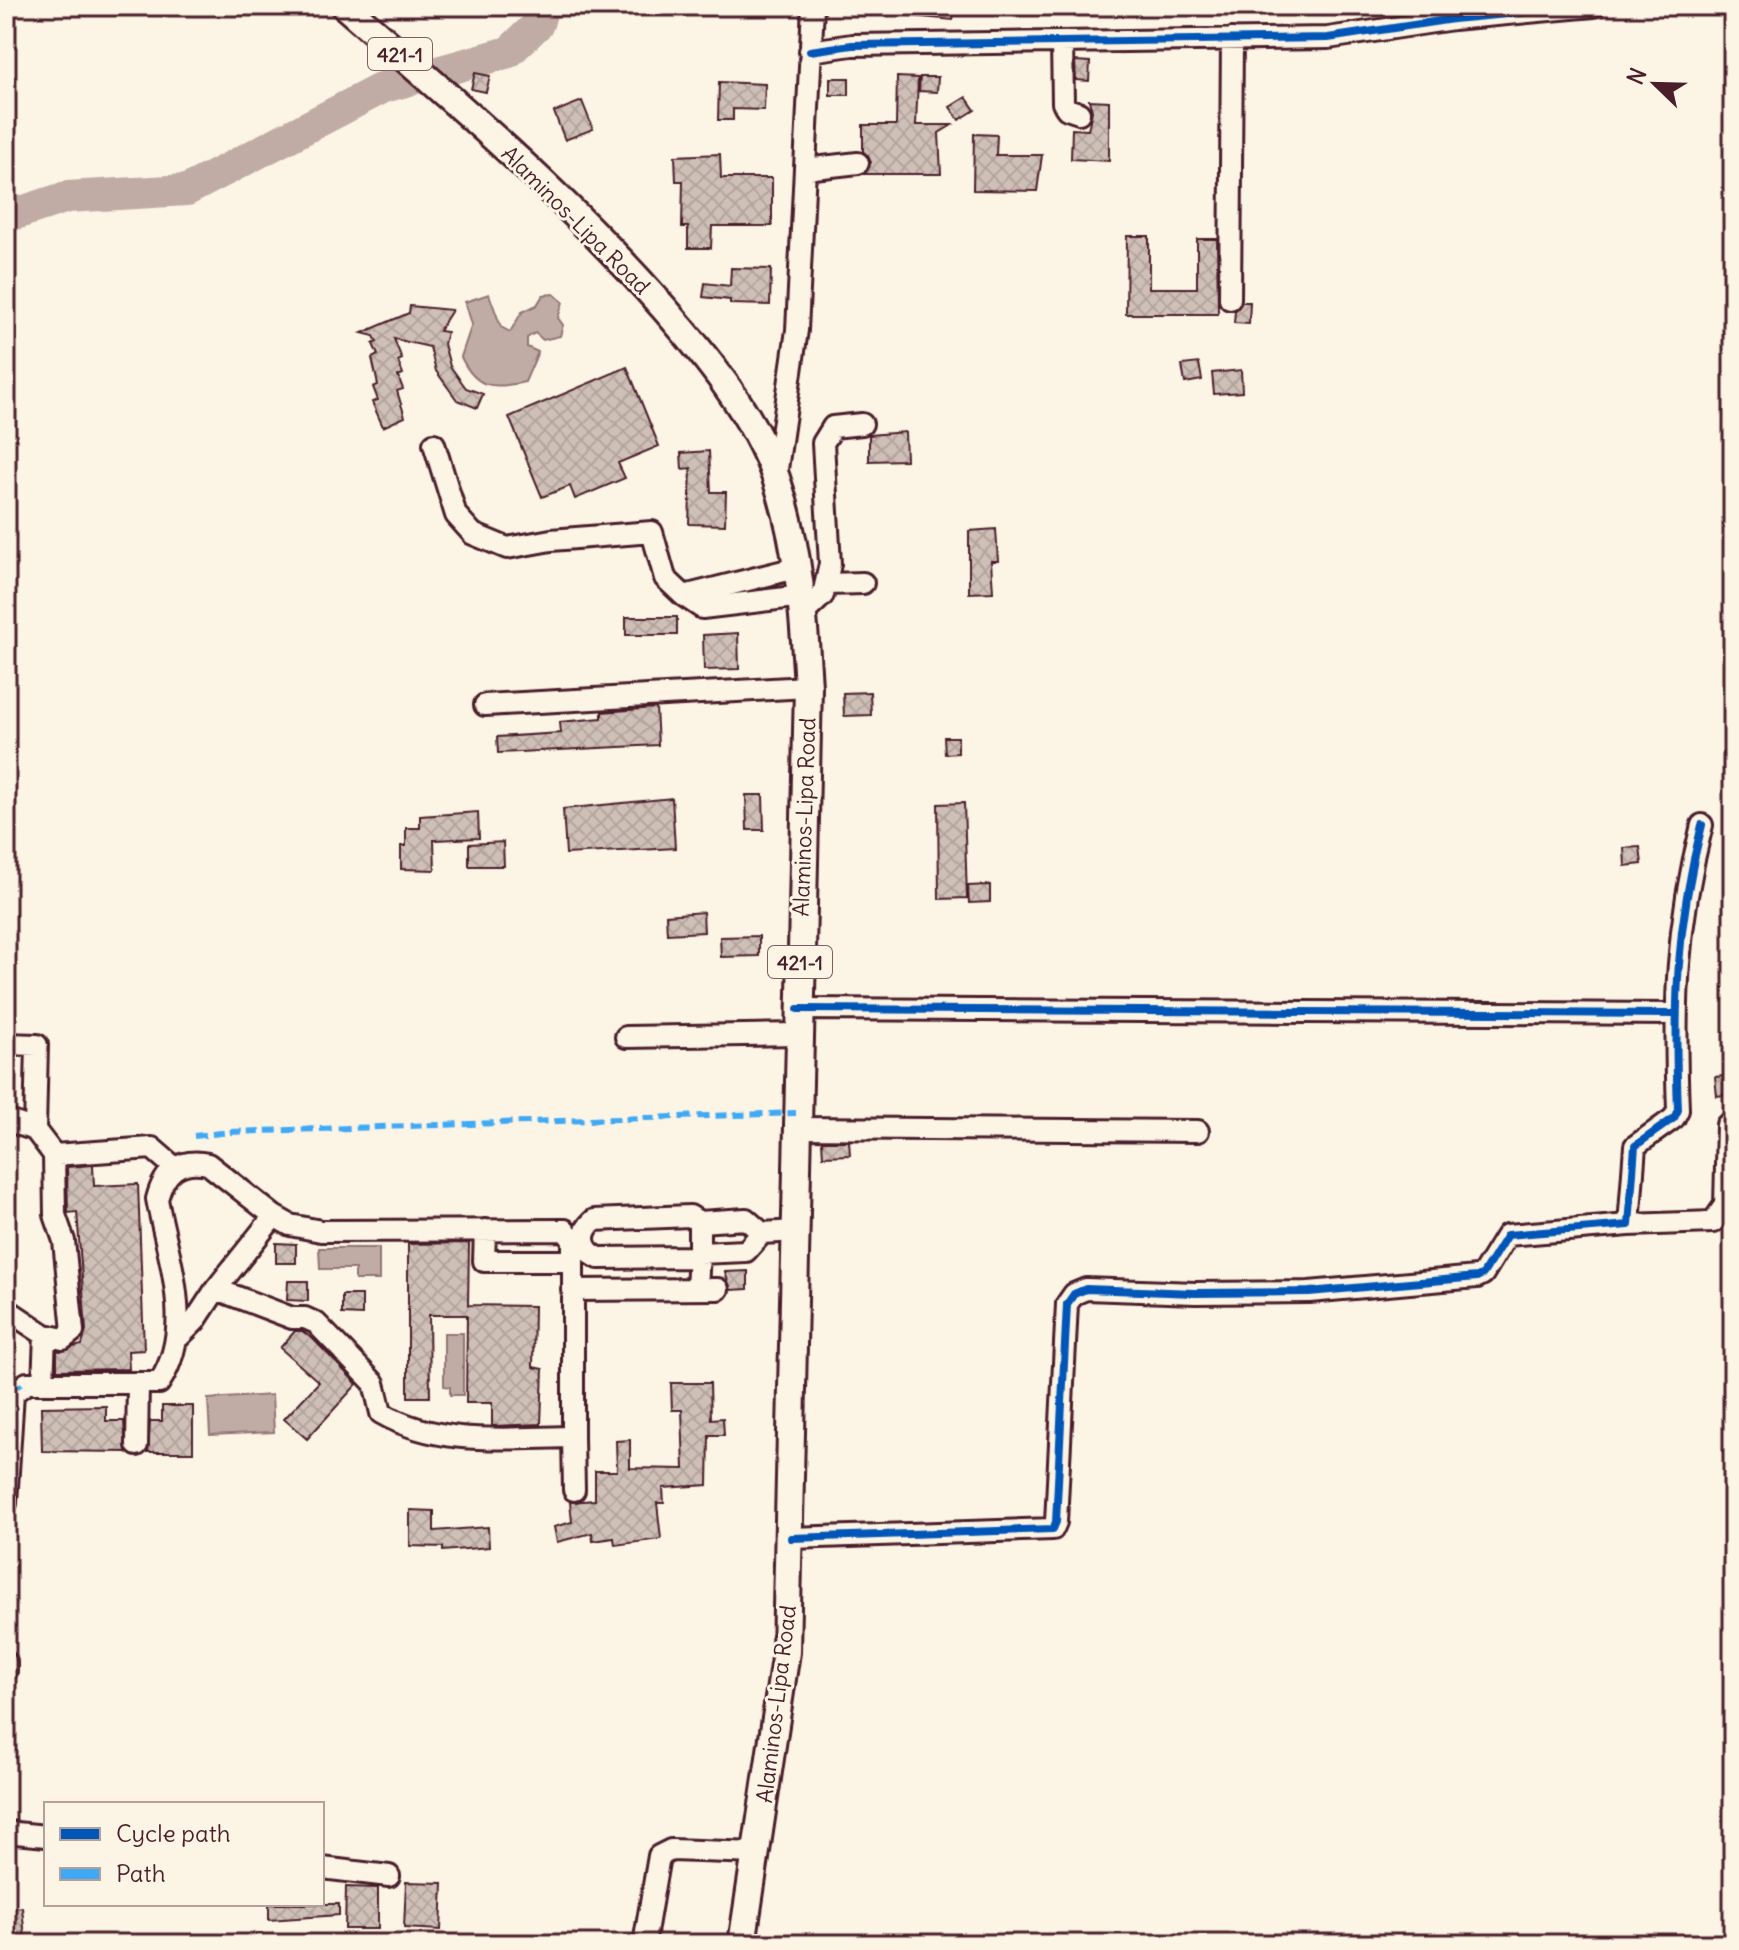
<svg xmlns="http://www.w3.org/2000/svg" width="1739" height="1950" font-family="Delius,sans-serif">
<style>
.water{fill:#c0aca5;stroke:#917474;stroke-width:2}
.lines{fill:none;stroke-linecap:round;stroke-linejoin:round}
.river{stroke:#c0aca5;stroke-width:32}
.building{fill:url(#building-cross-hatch);stroke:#4a1f2b;stroke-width:2}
.minor-casing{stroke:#4a1f2b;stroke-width:26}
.major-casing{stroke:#4a1f2b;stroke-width:32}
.minor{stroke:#fcf5e5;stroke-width:20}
.major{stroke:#fcf5e5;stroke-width:26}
.quiet{stroke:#3fa9f5;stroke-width:6;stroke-dasharray:12 6;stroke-linecap:butt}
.cycleway-casing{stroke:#fcf5e5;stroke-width:13}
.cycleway{stroke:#0057b8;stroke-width:8}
.labels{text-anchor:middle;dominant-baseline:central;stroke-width:6;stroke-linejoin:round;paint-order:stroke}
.shield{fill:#fcf5e5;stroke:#7f5f63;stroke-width:2}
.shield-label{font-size:20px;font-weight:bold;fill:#4a1f2b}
.street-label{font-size:22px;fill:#4a1f2b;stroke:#fcf5e5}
</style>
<defs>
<pattern id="building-cross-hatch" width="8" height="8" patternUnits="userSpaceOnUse" patternTransform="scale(2)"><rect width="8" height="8" fill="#cfc0b7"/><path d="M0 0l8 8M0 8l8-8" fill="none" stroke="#b3a59e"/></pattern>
</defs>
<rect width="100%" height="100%" fill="#fcf5e5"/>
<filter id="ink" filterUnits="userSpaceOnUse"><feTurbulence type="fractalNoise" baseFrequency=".0125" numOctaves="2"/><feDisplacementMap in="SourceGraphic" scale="16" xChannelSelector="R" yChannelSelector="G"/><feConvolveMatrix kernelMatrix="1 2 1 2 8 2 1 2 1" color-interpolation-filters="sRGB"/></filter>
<g filter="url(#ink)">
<path class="water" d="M489,294L501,327L510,332L522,312L537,305L543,295L554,294L563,302L558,318L563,325L560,336L543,340L535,333L527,338V347L538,352L525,382C493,389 476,389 461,357L472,324L465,302Z
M319,1248H379V1280H355V1269H320Z
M444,1333H463V1395H450V1387L444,1386Z
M272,1395L274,1432L210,1435L208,1399Z"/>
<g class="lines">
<path class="river" d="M6,217L67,197L187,190L384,87L509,52L538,24L543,6"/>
</g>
<path class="building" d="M912,6H955L953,20L912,16Z
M1075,61L1090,62L1089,81L1076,80Z
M475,73L490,76L486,92L471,89Z
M897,77L918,78L916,125H952L939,133L941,174H864L871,162L863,151V125H896Z
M920,77H938L937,92L919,91Z
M830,78H849V95H830Z
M719,82L765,84L764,110L733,109V120H718Z
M966,97L975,110L959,120L950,107Z
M1089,100L1109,101V161L1071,159L1072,129L1088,130L1092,111Z
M582,101L593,129L565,140L554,112Z
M974,134L997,135L996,155H1042L1037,191L973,190Z
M720,154L721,178H772V226H712L711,248H688V227H682L683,181H676L675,156Z
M1127,236H1149V288H1197V239H1217L1218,314H1126Z
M731,268L771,269L770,305L730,304V300L703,297L705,283L730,286Z
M1242,302H1250L1249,324L1234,323L1235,311Z
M410,306L452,310L439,331L447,332L444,344L450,366L466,388L483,394L477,408L457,400L436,371L430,347L394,339L402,359L398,361L403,374L398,376L403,389L397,391L405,417L383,427L372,402L378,400L373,387L378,385L372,358L378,355L373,344L377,342L374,336L362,333L409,313Z
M1199,363L1202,380L1185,383L1182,365Z
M627,367L659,446L618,463L625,478L575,499L570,486L542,497L509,417Z
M1241,370L1242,392L1214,394L1212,373Z
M905,432L906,460L869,461V435Z
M709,451L711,492H726L725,525L689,524L691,468L682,469L681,453Z
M996,529L998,561H991L993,592L969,593V531Z
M626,617H677V635H626Z
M738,633L739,669L704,670L703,635Z
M870,692L871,715L844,716L843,693Z
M656,708L658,745L498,753L497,737L561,733L560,722L602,718V712Z
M944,737H958V753L945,754Z
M746,795H763L764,830H747Z
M672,798L675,848L566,854L563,809Z
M964,803L967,898L939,899L938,804Z
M478,812L479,838L434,840L435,870L401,869V846H406V828H420V816Z
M503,842L504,866H469V844Z
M1640,847L1642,864L1625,866L1624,848Z
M990,885V902L969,903L968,886Z
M703,912L704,932L667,934L666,915Z
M759,936V956L721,957L720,937Z
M1733,1075V1094L1717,1096L1715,1077Z
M822,1141H849L850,1155L823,1156Z
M93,1165L94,1186L138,1184L144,1350L128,1351L129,1369L57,1370V1351L82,1345L86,1330L77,1212L68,1213L67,1167Z
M276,1243L296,1244V1263H276Z
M469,1243L468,1305L534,1306L533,1367L543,1369L541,1424L492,1426V1403H466L467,1315H429L430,1397H408V1244Z
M748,1271V1289L731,1290L725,1272Z
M288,1281H308V1301L287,1300Z
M342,1295H362V1315L342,1314Z
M295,1331H302L313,1339L357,1384L307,1439L284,1419L319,1382L280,1348Z
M671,1383H710L711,1419L723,1418L724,1435H709L708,1485L663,1488L664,1503H657L661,1539L615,1545L614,1538L593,1541L592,1533L557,1542L554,1527L572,1522L570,1502L595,1500V1471H617L616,1441L630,1440V1468L684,1469L682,1410H672Z
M106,1406V1421H124L126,1452L42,1451L41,1407Z
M162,1406H193V1452H148L150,1421H162Z
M410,1510L434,1511V1531L488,1527L489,1547L443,1551V1547L410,1546Z
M406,1882L443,1883L441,1930L404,1928Z
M346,1887L378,1888V1929H345Z
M269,1904H339V1915L269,1920Z
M22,1907L25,1938H21L22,1944H6V1909Z"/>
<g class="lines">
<g class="minor-casing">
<path id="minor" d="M1062,42L1063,103L1067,109L1079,113
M810,51L852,45L1328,38L1453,19L1594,6
M805,169L858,163
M1230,299L1232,39
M434,444L456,515L473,534L507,548L551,540L652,532L665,578L684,596L796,568
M776,476L797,330L813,6
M827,584L863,583
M684,596L702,608L803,596
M804,613L823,595L830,564L823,443L833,427L862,424
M485,705L808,687
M798,1009L1674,1014
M626,1037L798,1034
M6,1044L37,1045L35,1130L54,1155L152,1148L174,1167
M6,1120L35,1130
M796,1128L1198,1131
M690,1216L699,1222V1253L693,1257L599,1258C581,1250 579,1233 594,1220Z
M699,1222L746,1219L762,1233L797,1231
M1629,1225L1713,1222L1725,1205L1727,1125
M485,1230L484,1261H573
M216,1289L274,1216
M697,1289L699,1253L746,1251L762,1233
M572,1290L718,1289
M6,1309L45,1335L63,1339L73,1331L64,1241L55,1215L54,1155
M43,1383L45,1335
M573,1437L574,1490
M137,1445L138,1383
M6,1503L13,1393L27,1383H159C196,1328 168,1259 157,1199C164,1172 179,1158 208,1164L274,1216L290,1225L321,1231L565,1230L573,1240V1437C508,1438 440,1447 381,1413L374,1383L316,1323L305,1318H292L216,1289L195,1321L179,1337
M791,1538L1053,1529L1056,1522L1067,1304L1074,1294L1086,1289L1195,1293L1309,1292L1477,1277L1483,1274L1507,1235L1629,1225L1635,1146L1674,1118L1678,1110C1674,1006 1676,926 1702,825
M6,1662V1671
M6,1832L46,1836
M322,1868L389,1876
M644,1944L659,1856L671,1850L757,1853"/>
</g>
<g class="major-casing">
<path id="major" d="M345,6C455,102 566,197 663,307C705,355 755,416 776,478C799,545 804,617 808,687L786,1652L742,1944"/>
</g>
<use href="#minor" class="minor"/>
<use href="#major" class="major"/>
<path class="quiet" d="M194,1136L230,1132L796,1113
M6,1371L21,1387"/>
<g class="cycleway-casing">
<path id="cycleway" d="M810,51L852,45L1328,38L1453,19L1594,6
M798,1009L1674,1014
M791,1538L1053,1529L1056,1522L1067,1304L1074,1294L1086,1289L1195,1293L1309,1292L1477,1277L1483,1274L1507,1235L1629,1225L1635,1146L1674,1118L1678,1110C1674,1006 1676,926 1702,825"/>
</g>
<use href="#cycleway" class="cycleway"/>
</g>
</g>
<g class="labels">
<g class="shield">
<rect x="368" y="38" width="64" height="32" rx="6"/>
<rect x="768" y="946" width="64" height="32" rx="6"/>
</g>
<g class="shield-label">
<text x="400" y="54">421-1</text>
<text x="800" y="962">421-1</text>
</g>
<g class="street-label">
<text transform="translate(576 220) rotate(45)">Alaminos-Lipa Road</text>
<text transform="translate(804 817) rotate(-88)">Alaminos-Lipa Road</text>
<text transform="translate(776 1704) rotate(-83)">Alaminos-Lipa Road</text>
</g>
</g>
<rect width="1739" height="1950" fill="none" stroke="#fcf5e5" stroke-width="32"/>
<rect x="16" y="16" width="1707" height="1918" fill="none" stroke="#4a1f2b" stroke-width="3" filter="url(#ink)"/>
<rect x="44" y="1802" width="280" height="104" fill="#fcf5e5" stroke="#b59f9b" stroke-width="2"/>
<rect x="60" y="1828" width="40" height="12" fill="#0057b8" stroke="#b59f9b" stroke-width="2"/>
<text x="116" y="1842" font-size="24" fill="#4a1f2b">Cycle path</text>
<rect x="60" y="1868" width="40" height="12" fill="#3fa9f5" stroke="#b59f9b" stroke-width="2"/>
<text x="116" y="1882" font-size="24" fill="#4a1f2b">Path</text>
<g transform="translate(1655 84) rotate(293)" stroke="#fcf5e5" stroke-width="6" paint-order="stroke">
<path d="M0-6L14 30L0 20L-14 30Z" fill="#4a1f2b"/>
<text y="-12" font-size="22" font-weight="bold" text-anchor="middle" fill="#4a1f2b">N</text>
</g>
</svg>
